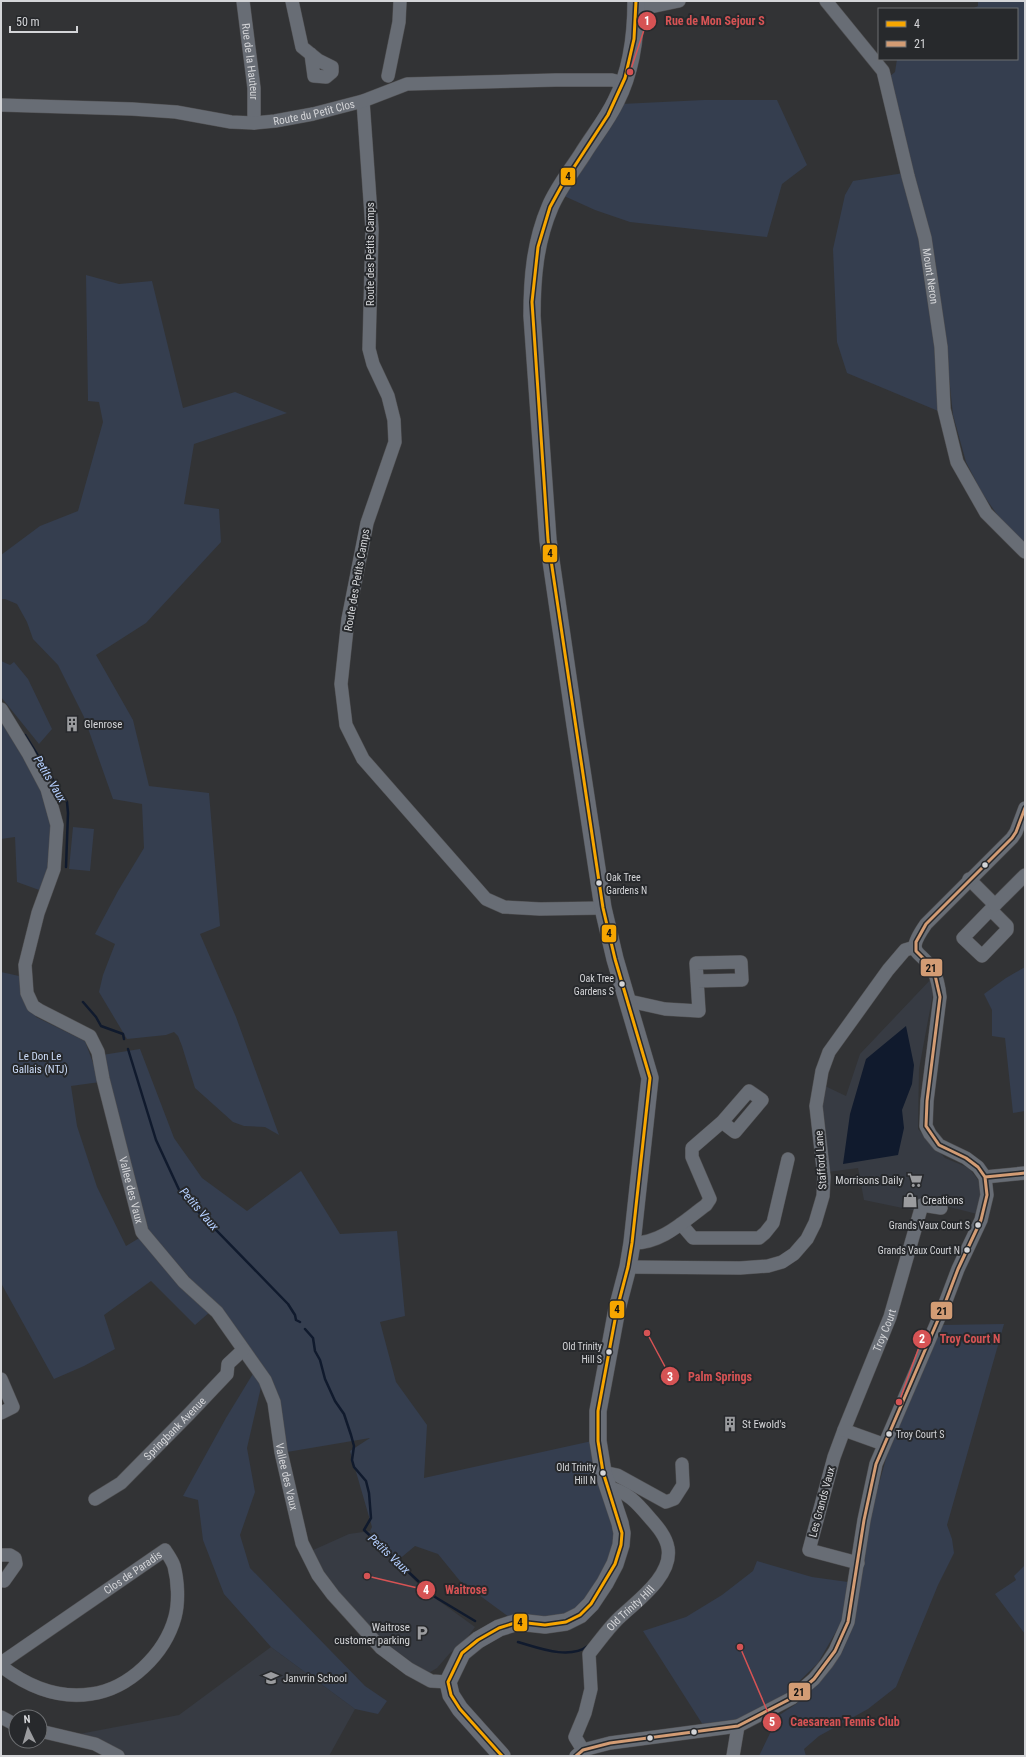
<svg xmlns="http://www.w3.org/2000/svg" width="1026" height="1757" font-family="'Roboto Condensed',sans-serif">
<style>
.built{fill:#373b43}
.green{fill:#353e4f}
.water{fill:#101a2d}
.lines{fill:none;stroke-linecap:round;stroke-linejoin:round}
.stream{stroke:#101a2d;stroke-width:2.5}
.minor-casing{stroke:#505052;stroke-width:14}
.major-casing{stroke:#505052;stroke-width:18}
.minor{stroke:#686d75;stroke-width:13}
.major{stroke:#686d76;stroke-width:17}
.bus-1-casing{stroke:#27292c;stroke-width:6}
.bus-2-casing{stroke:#27292c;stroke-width:6}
.bus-1{stroke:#f7a600;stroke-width:3}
.bus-2{stroke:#d39c74;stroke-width:3}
.bus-dot{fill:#d4d5d8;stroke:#27292c;stroke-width:1.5}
.labels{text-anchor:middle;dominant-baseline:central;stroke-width:4;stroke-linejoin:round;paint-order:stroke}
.bus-label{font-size:10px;fill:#d4d5d8;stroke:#27292c;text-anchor:end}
.street-label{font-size:11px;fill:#d4d5d8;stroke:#27292c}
.poi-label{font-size:11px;fill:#d4d5d8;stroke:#27292c;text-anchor:start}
.park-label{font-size:11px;fill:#ccdcf9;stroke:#27292c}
.water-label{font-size:12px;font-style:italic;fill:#b4cfff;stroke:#27292c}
.leader{fill:none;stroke:#d65354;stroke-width:1.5}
.callout-dot{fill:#d65354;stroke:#27292c;stroke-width:1.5}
.mark-label{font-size:12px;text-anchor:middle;font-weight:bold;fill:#fff}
.callout-label{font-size:12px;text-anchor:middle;font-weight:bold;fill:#d65354;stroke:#27292c;stroke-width:4;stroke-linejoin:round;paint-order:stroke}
.line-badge{stroke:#27292c;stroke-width:1.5}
.pale-badge-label{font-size:11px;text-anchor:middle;font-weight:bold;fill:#111}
</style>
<rect width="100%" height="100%" fill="#323335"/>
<path class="built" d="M932,978L934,988L919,1069L918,1129L945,1158L969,1168L978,1180L981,1193L977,1214L930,1202L917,1211L864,1200L858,1168L828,1172L821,1121L825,1086L846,1096L860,1054Z
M370,1531L415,1581L439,1601L475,1627L464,1642L450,1653L437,1668L427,1674L390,1648L329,1583L311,1551L349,1534Z
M271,1647L355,1709L329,1756H125L100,1743L74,1735L179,1715Z"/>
<path class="green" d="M978,1H1025V545L1003,523L982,493L966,462L953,415L942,311L929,235L889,77L895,72L897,59H1017V9H972L978,6Z
M704,100H777L807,165L782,184L767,237L630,222L595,210L562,195L621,104Z
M904,173L924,239L943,413L847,373L837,342L833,249L845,195L853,181Z
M86,275L119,284L152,281L183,408L235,392L287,413L194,444L184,504L219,509L221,542L146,623L96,655L133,720L149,786L209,793L220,926L200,934L236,1017L279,1135L265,1127L244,1126L233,1122L195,1088L182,1046L178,1036L174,1032L166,1035L127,1039L99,992L103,975L115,944L95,934L118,891L144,848L142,804L113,799L84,717L58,665L33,639L27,622L17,604L5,599H1V555L40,526L78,511L103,422L99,402L88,401Z
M1,661L10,665L14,662L28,679L52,729L39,744L1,697Z
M1,721L42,789L52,826L49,868L42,891L17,882L15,837L1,839Z
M73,827L94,829L90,871L69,869Z
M1025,967V1111L1013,1113L1005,1038L992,1036V1010L984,994L1006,978Z
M1,972L19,976L25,1000L36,1017L85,1041L100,1082L71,1086L77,1126L97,1187L126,1246L141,1237L211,1311L195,1325L151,1281L104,1315L115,1349L84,1366L54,1379L1,1283Z
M140,1049L174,1138L202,1178L247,1211L301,1171L340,1234L397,1231L405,1316L380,1322L396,1382L427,1425L424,1478L592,1441L614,1520L616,1548L585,1604L564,1617L513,1620L460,1581L438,1554L415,1546L397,1561L370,1531L372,1527L350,1451L370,1438L287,1452L246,1342L147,1229L102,1055Z
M1004,1324L947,1525L952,1539L954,1553L938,1585L896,1687L868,1709L819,1736L804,1749L806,1756H759L773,1727L769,1722L796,1704L821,1679L843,1650L852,1628L873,1505L891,1441L941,1325Z
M254,1372L261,1387L247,1448L255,1492L240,1535L250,1568L365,1686L387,1701L378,1714L355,1709L271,1647L224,1594L203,1540L198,1500L183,1496L226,1418Z
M757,1561L812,1577L848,1582L842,1621L818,1663L787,1693L764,1707L740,1719L703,1725L643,1631L686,1617L722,1595L753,1571Z
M1025,1565V1634L995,1594L1016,1580L1014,1576Z"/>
<path class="water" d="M906,1026L914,1065L912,1084L902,1110L904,1128L898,1155L843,1164L850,1114L866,1059Z"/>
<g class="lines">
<path class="stream" d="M25,735L67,802L68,813L66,867
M83,1002L96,1017L101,1026L123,1034L124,1039
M128,1049L156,1140L181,1194L288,1304L295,1315L296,1320L300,1322
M305,1329L313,1338L315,1351L320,1360L325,1379L335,1401L344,1414L351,1435L354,1446L352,1460L354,1467L366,1481L369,1493L371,1518L364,1530L435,1597L475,1621
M518,1642C539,1648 569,1660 588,1646"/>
<g class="minor-casing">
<g id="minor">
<path id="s1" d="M243,1L254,88V123"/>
<path d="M292,1L302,47L318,60L332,67V72L326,77L314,76L311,54"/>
<path id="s2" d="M826,1L883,71L908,176L925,238L941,347L944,409L957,462L986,513L1025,552"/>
<path d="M636,10L679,1"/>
<path d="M388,76L399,22L400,1"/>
<path d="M363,101L372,229L369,349L373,364L388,396L394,420L395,442L367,523L348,619L341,684L346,725L363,759L486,899L504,907L540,909L603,908"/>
<path id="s3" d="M1,105L132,109L176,112L231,122L254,123L275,121L313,114L363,101L407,84L556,80H612L624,83"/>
<path id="s4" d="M1,709L28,753L47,789L57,825L54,869L38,913L25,965L27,993L33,1006L39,1010L90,1036L98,1052L103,1079L142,1232L184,1282L217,1312L265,1380L274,1402L281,1452L302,1543L318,1575L333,1595L381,1648L409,1669L431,1681L448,1682"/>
<path d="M969,879L995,905L963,938L982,956L1007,930V926L991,910"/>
<path d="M995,905L1025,875"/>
<path d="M629,1001L665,1009L699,1011L696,963L741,962L742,980L697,981"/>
<path d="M985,1177L1025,1173"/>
<path d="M681,1224L693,1238H759L765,1233L773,1223L788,1159"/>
<path d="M632,1243C661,1244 684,1221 706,1205L710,1199L692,1157V1148L722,1122L749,1091L762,1100L735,1132L722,1122"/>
<path d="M628,1267L740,1268L768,1266L782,1262L794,1254L807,1239L815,1223L823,1196L824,1177L816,1106L822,1071L829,1052L888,970L905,950L915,947"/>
<path d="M1,1379L13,1407L1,1413"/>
<path d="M844,1430L834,1457L809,1550L858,1563"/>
<path id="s5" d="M883,1444L844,1430L890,1317L922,1205L941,1208"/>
<path d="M603,1472L617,1475L666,1502L674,1499L683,1485L682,1464"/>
<path id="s6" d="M95,1499L121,1483L190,1413L227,1374L228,1364L243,1350"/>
<path d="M1,1555H10L15,1558L16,1564L4,1581"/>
<path id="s7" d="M1,1663L165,1550C168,1555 172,1560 174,1566C178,1581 179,1602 175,1617C165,1654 129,1689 91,1694C58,1699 27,1686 1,1666"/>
<path d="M1,1717L16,1725"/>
<path d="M40,1731L95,1744L118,1756"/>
<path id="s8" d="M583,1750L575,1737L585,1713L591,1689L589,1654C598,1643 607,1630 617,1620C634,1603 673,1577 668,1548C666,1536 657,1526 649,1517C638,1504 626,1490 608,1488"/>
<path d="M576,1756L583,1750L610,1743L738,1726L792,1698L814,1679L827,1663L835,1651L848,1622L864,1520L876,1464L944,1306L958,1269L981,1220L987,1195L985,1177L978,1167L966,1158L939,1145L930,1134L926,1126L927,1101L940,997C939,988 938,980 934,972C921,948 903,957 926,924L1012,838L1016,832L1025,808"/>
<path d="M733,1756L738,1726"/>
</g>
</g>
<g class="major-casing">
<path id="major" d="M502,1756L460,1709L451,1695L448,1682L462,1653L478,1640L499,1628L518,1622L545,1625L566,1622L580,1615L591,1604L605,1583L615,1564L621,1545L622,1533L620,1523L603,1472L598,1441V1411L617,1309L628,1267L632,1243L650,1078L615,959L603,908L575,725L548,540L532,316C532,278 535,242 550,207C558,188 571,172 582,155C593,137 607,120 616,101C631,72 636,34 636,1"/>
</g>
<use href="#minor" class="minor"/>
<use href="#major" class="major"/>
<g class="bus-1-casing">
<path id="bus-1" d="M502,1756L460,1709L451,1695L448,1682L462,1653L478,1640L499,1628L518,1622L545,1625L566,1622L580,1615L591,1604L615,1564L621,1545L622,1533L603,1472L598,1441V1411L617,1309L628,1267L632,1243L650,1078L615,959L603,908L548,540L532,302L538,247L550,207L561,187L608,115L625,78L634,39L636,1"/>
</g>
<g class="bus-2-casing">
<path id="bus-2" d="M985,1177L1025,1173
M576,1756L583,1750L610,1743L738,1726L792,1698L814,1679L835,1651L848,1622L864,1520L876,1464L944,1306L958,1269L981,1220L987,1195L985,1177L978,1167L966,1158L939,1145L926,1126L927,1101L940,997L935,975L929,964L916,951V942L926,924L1012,838L1016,832L1025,808"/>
</g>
<use href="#bus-1" class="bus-1"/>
<use href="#bus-2" class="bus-2"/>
</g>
<defs>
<g id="building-bare" transform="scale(1.2)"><path d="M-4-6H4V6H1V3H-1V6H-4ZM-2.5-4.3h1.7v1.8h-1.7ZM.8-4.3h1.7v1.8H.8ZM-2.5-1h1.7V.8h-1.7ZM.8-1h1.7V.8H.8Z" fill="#9b9c9f" stroke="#27292c" stroke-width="2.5" paint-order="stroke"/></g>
<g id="supermarket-bare" transform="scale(1.2)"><path d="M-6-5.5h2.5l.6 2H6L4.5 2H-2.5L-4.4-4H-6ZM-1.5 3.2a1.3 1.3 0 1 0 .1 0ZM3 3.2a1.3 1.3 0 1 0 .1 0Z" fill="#9b9c9f" stroke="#27292c" stroke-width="2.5" paint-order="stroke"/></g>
<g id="shop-bare" transform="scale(1.2)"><path d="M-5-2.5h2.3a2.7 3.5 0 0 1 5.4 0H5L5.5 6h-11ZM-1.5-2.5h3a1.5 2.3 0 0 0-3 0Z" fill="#9b9c9f" stroke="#27292c" stroke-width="2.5" paint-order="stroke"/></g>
<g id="parking-bare" transform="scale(1.2)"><path d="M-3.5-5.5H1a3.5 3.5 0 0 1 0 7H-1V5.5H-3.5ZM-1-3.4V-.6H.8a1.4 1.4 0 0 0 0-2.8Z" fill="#9b9c9f" stroke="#27292c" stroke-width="2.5" paint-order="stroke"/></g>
<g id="school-bare" transform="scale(1.2)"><path d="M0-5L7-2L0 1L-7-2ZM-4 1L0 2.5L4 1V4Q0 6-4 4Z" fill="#9b9c9f" stroke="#27292c" stroke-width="2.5" paint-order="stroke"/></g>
</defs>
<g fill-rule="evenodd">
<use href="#building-bare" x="72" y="724"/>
<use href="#supermarket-bare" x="915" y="1180"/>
<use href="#shop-bare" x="910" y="1200"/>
<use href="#building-bare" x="730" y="1424"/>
<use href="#parking-bare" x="422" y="1633"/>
<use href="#school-bare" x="271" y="1678"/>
</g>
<g class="bus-dot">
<circle cx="985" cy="865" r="3.5"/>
<circle cx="599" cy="883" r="3.5"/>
<circle cx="622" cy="984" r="3.5"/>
<circle cx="978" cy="1225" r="3.5"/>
<circle cx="967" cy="1250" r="3.5"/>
<circle cx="609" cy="1352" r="3.5"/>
<circle cx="889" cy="1434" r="3.5"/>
<circle cx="603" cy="1473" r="3.5"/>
<circle cx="694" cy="1732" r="3.5"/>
<circle cx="650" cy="1738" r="3.5"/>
</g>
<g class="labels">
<g class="bus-label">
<text x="606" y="877" text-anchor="start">Oak Tree<tspan x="606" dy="13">Gardens N</tspan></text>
<text x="614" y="978">Oak Tree<tspan x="614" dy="13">Gardens S</tspan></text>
<text x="970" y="1225">Grands Vaux Court S</text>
<text x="960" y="1250">Grands Vaux Court N</text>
<text x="602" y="1346">Old Trinity<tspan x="602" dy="13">Hill S</tspan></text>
<text x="896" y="1434" text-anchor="start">Troy Court S</text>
<text x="596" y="1467">Old Trinity<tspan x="596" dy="13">Hill N</tspan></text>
</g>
<g class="street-label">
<text stroke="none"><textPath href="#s1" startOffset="61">Rue de la Hauteur</textPath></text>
<text stroke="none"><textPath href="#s3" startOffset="315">Route du Petit Clos</textPath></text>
<text transform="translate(370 254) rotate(-90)">Route des Petits Camps</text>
<text stroke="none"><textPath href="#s2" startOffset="301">Mount Neron</textPath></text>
<text transform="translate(357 580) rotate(-80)">Route des Petits Camps</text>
<text transform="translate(821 1160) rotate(-94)">Stafford Lane</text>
<text stroke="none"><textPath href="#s4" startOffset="541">Vallee des Vaux</textPath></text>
<text stroke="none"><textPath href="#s5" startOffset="149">Troy Court</textPath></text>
<text stroke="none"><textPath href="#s6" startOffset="107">Springbank Avenue</textPath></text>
<text stroke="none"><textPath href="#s4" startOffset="877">Vallee des Vaux</textPath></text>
<text transform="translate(822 1502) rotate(-75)">Les Grands Vaux</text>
<text stroke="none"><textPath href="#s7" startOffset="160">Clos de Paradis</textPath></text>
<text stroke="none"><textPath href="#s8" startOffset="163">Old Trinity Hill</textPath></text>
</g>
<g class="poi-label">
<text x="84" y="724">Glenrose</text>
<text x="903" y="1180" text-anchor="end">Morrisons Daily</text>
<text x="922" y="1200">Creations</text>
<text x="742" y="1424">St Ewold's</text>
<text x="410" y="1627" text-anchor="end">Waitrose<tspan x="410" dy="13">customer parking</tspan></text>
<text x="283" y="1678">Janvrin School</text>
</g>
<g class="park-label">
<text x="40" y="1056">Le Don Le<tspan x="40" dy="13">Gallais (NTJ)</tspan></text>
</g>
<g class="water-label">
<text transform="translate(50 779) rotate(59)">Petits Vaux</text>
<text transform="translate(199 1209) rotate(49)">Petits Vaux</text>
<text transform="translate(389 1554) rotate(43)">Petits Vaux</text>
</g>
</g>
<path class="leader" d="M630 72L647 21M899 1402L922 1339M647 1333L670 1376M367 1576L426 1590M740 1647L772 1722"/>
<g class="callout-dot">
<circle cx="630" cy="72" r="4"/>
<circle cx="899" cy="1402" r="4"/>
<circle cx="647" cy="1333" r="4"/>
<circle cx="367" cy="1576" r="4"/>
<circle cx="740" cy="1647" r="4"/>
<circle cx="647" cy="21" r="10"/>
<circle cx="922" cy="1339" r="10"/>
<circle cx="670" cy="1376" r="10"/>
<circle cx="426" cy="1590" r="10"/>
<circle cx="772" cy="1722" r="10"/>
</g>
<g class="mark-label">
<text x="647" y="25">1</text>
<text x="922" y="1343">2</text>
<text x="670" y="1381">3</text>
<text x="426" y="1594">4</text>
<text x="772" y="1726">5</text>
</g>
<g class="callout-label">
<text x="715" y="25">Rue de Mon Sejour S</text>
<text x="970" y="1343">Troy Court N</text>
<text x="720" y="1381">Palm Springs</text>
<text x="466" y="1594">Waitrose</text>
<text x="845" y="1726">Caesarean Tennis Club</text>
</g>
<g class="line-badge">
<rect x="560" y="167" width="16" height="19" rx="4" fill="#f7a600"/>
<rect x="542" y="544" width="16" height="19" rx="4" fill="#f7a600"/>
<rect x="601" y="924" width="16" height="19" rx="4" fill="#f7a600"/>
<rect x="920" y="958" width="23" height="19" rx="4" fill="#d39c74"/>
<rect x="609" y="1300" width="16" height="19" rx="4" fill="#f7a600"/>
<rect x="930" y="1301" width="23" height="19" rx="4" fill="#d39c74"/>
<rect x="513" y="1613" width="15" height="19" rx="4" fill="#f7a600"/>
<rect x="788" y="1682" width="23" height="19" rx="4" fill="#d39c74"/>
</g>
<g class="pale-badge-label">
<text x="568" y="180">4</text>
<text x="550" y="557">4</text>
<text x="609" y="937">4</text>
<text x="931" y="972">21</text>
<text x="617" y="1313">4</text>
<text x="942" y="1315">21</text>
<text x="520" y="1626">4</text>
<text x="799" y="1696">21</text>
</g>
<rect width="1026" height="1757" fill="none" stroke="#d4d5d8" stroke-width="4"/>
<rect x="878" y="8" width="140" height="52" fill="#27292c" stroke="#6c6e71"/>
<rect x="886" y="21" width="20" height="6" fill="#f7a600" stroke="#6c6e71"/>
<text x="914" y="28" font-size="12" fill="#d4d5d8">4</text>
<rect x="886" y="41" width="20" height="6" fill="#d39c74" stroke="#6c6e71"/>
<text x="914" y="48" font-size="12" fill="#d4d5d8">21</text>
<g transform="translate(28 1729) rotate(355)"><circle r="19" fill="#27292c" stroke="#6c6e71"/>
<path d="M0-3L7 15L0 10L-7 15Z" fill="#9b9c9f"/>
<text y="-6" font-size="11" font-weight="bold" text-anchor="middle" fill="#d4d5d8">N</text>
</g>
<path d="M10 26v6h67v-6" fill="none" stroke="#d4d5d8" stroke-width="2"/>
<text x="16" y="26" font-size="12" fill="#d4d5d8" stroke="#27292c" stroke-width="3" paint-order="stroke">50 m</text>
</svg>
